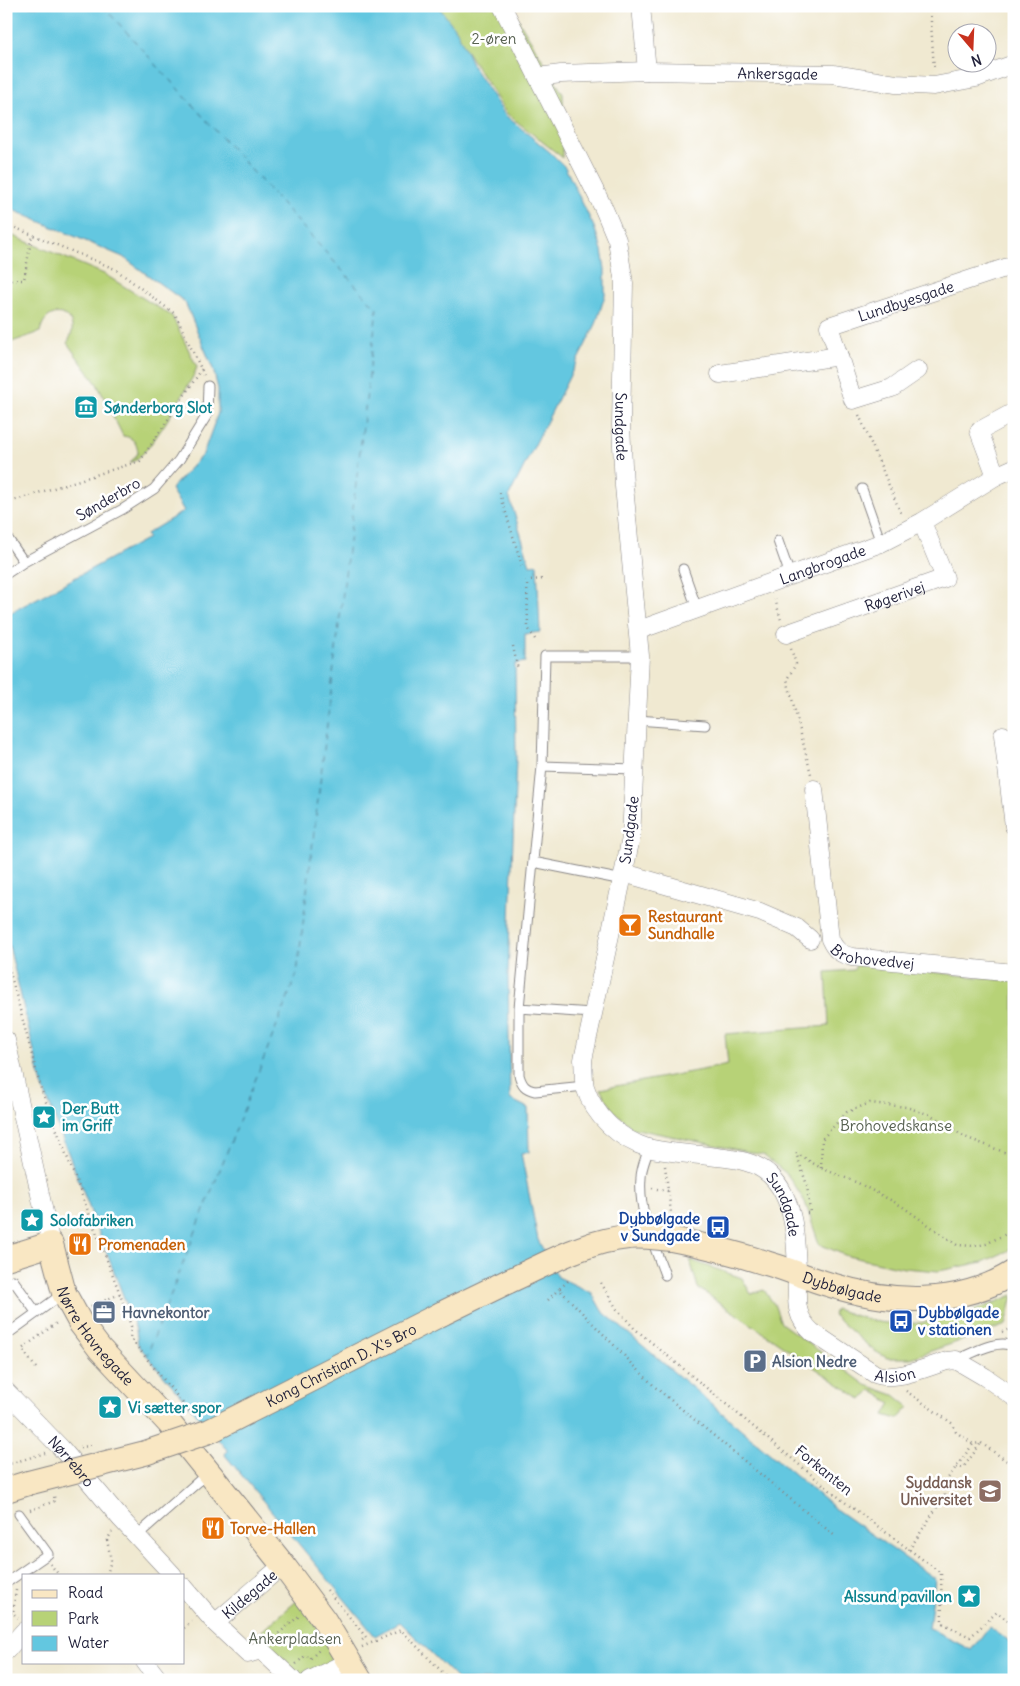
<svg xmlns="http://www.w3.org/2000/svg" width="1020" height="1686" font-family="Delius,sans-serif">
<style>
.green{fill:#b7d277;stroke:#6c7a59}
.water{fill:#63c7e0;stroke:#42748e}
.lines{fill:none;stroke-linecap:round;stroke-linejoin:round}
.ferry{stroke:#395c75;stroke-width:1;stroke-dasharray:6 5;stroke-linecap:butt}
.lane-casing{stroke:#898686;stroke-width:11}
.street-casing{stroke:#898686;stroke-width:19}
.secondary-casing{stroke:#898686;stroke-width:26}
.path{stroke:#898686;stroke-width:2.5;stroke-dasharray:1 4;stroke-linecap:butt}
.lane{stroke:#fff;stroke-width:9}
.street{stroke:#fff;stroke-width:18}
.secondary{stroke:#f9e7c3;stroke-width:24}
.secondary-bridge-casing{stroke:#898686;stroke-width:26;stroke-linecap:butt}
.secondary-bridge{stroke:#f9e7c3;stroke-width:24}
.labels{text-anchor:middle;dominant-baseline:central;stroke-width:5;stroke-linejoin:round;paint-order:stroke}
.park-label{font-size:15px;fill:#566050;stroke:#fff}
.street-label{font-size:15px;fill:#22223b;stroke:#fff}
.culture-label{font-size:15px;font-weight:bold;fill:#0d838f;stroke:#fff;text-anchor:start}
.food-label{font-size:15px;font-weight:bold;fill:#c56008;stroke:#fff;text-anchor:start}
.transit-label{font-size:15px;font-weight:bold;fill:#164399;stroke:#fff;text-anchor:end}
.service-label{font-size:15px;font-weight:bold;fill:#4e5e75;stroke:#fff;text-anchor:start}
.education-label{font-size:15px;font-weight:bold;fill:#785e54;stroke:#fff;text-anchor:end}
</style>
<rect width="100%" height="100%" fill="#fff"/>
<filter id="ink" filterUnits="userSpaceOnUse"><feTurbulence type="fractalNoise" baseFrequency=".02" numOctaves="2"/><feDisplacementMap in="SourceGraphic" scale="10" xChannelSelector="R" yChannelSelector="G"/><feConvolveMatrix kernelMatrix="1 2 1 2 8 2 1 2 1" color-interpolation-filters="sRGB"/></filter>
<filter id="wash" filterUnits="userSpaceOnUse"><feTurbulence type="fractalNoise" baseFrequency=".0096" numOctaves="4" result="noise"/><feDisplacementMap in="SourceGraphic" scale="20" xChannelSelector="R" yChannelSelector="G"/><feGaussianBlur stdDeviation="1.12" result="paint"/><feColorMatrix in="noise" values="0 0 0 0 0 0 0 0 0 0 0 0 0 0 0 0 0 1.4 0 .05"/><feComposite in="paint" operator="in"/></filter>
<g filter="url(#wash)">
<rect width="100%" height="100%" fill="#f0e9d1"/>
<path class="green" d="M437,6H510L563,94V158L506,113L444,15Z
M6,233L104,274L172,316L197,367L194,375C182,395 150,456 130,463L138,453C137,443 133,437 123,436L97,384L67,343C86,315 47,299 40,332L6,344Z
M856,964L1014,981V1248L983,1262L939,1271L904,1268L847,1256L819,1244L805,1202L787,1174L763,1155L632,1128L614,1111L600,1089L728,1065L725,1034L829,1026L826,972L854,970Z
M690,1260L742,1278L751,1294L764,1290L774,1304L781,1323L866,1385L894,1395L909,1407L898,1419L884,1415L891,1403L871,1390L862,1400L698,1288Z
M1013,1295L1006,1325L911,1358H887L873,1350L833,1315L835,1309C852,1314 870,1322 887,1323C933,1327 972,1313 1013,1295Z
M299,1599L338,1661L300,1680L257,1635Z"/>
<path class="water" d="M6,6H438L457,31L474,68L505,115L551,153L565,167L594,227L602,250L605,269V295L596,324L509,496L530,565L537,564L540,632L525,634V662L515,664L516,758L508,975L510,1099L528,1108L529,1152L521,1153L538,1240L558,1277L592,1293L602,1311L834,1508L935,1579L929,1628L971,1650L989,1627L1014,1644V1680H458L400,1622L375,1636L225,1455L227,1450L138,1345L136,1329L42,1085L6,933V620L10,613L148,538L146,534L184,511L171,489L203,454L218,413V389L213,369L185,302L123,257L6,207Z"/>
<g class="lines">
<path class="ferry" d="M103,6L377,309L297,974L147,1355"/>
</g>
</g>
<g filter="url(#ink)">
<g class="lines">
<g class="lane-casing">
<path id="lane" d="M862,489L881,543
M6,536L24,562
M778,541L790,575
M683,569L697,609
M6,574L24,562L123,509L154,489L179,460L207,415L208,386
M637,720L705,725
M542,766L635,769
M533,862L623,880
M519,1008L592,1013
M585,1086L535,1091C525,1089 522,1085 519,1075V1008L542,766L545,656H640
M649,1148C646,1158 641,1168 641,1178C638,1212 654,1244 665,1275
M6,1286L13,1280L36,1312
M6,1335L64,1293
M956,1360C971,1354 999,1337 1014,1347
M141,1532L208,1473
M6,1583L48,1554L19,1514"/>
</g>
<g class="street-casing">
<g id="street">
<path id="s1" d="M502,6L604,209L617,240L624,283L621,425L624,486L640,656L631,838L583,1060C584,1068 583,1079 585,1087C594,1116 619,1139 648,1148C667,1153 697,1154 717,1157C735,1159 755,1161 770,1175C795,1199 796,1240 797,1272C798,1296 792,1314 812,1332L875,1374C895,1382 927,1367 947,1361L956,1360L985,1377L1014,1397"/>
<path d="M641,6L647,71"/>
<path id="s2" d="M538,77L561,74L647,71L833,74L896,84L934,86L976,78L1014,64"/>
<path id="s3" d="M918,370L892,388L853,400L829,326L1014,265"/>
<path d="M720,374L839,356"/>
<path d="M996,476L979,431L1014,412"/>
<path id="s4" d="M639,630L881,543L922,522L996,476L1014,468"/>
<path id="s5" d="M786,634L945,578L922,522"/>
<path d="M1003,735L1014,826"/>
<path id="s6" d="M814,789L830,939C835,950 840,954 852,957L1014,973"/>
<path d="M624,873L760,912L797,928L810,939"/>
<path d="M6,1040L51,1244"/>
<path id="s7" d="M6,1391L61,1448L121,1519L173,1575"/>
<path d="M184,1587L215,1623L248,1654L261,1650L293,1680"/>
<path id="s8" d="M215,1623L283,1565"/>
<path d="M6,1651L24,1631"/>
<path d="M145,1662L159,1680"/>
<path d="M310,1680L349,1661"/>
</g>
</g>
<g class="secondary-casing">
<g id="secondary">
<path id="s9" d="M671,1239C703,1245 735,1253 766,1263C788,1269 809,1279 831,1285C891,1304 959,1307 1014,1272"/>
<path id="s10" d="M6,1258L51,1244L64,1293L81,1324L100,1349L169,1423L283,1565L324,1620L360,1680"/>
<path d="M441,1314L509,1281"/>
<path d="M6,1490L28,1483"/>
</g>
</g>
<path class="path" d="M930,6L934,70
M6,224L115,269L175,314L204,375
M6,280H24L32,235
M859,415L902,516
M500,493L522,566
M6,503L140,461L202,369
M775,599L781,620
M535,639L528,628L527,580L545,579
M513,646L518,670
M791,649L796,664L787,679L811,774
M6,957L41,1089L120,1294L131,1326L130,1338L194,1417
M665,1166L672,1220
M821,1168L822,1139L847,1112L870,1103L906,1107L931,1115L965,1137L1014,1156
M652,1188L668,1191
M807,1213H810L807,1185L796,1153L821,1168L858,1183L900,1205L957,1245L974,1246L986,1244L1014,1230
M568,1281L559,1289L655,1387L835,1536
M601,1283L617,1309L634,1328L842,1500L941,1573L942,1623L970,1637L997,1612L1014,1626
M548,1300L559,1289
M91,1306L120,1294
M1014,1313V1318
M1002,1332L1010,1329L1014,1332
M36,1368L22,1349L59,1321
M906,1391L953,1424L956,1432L973,1444L981,1443L1014,1466
M80,1447L92,1446
M6,1465L45,1453
M956,1467L963,1468L981,1443
M30,1510L55,1501L54,1496
M909,1550L945,1495L943,1485L973,1444
M50,1564L59,1575
M107,1575L111,1560L107,1540L112,1532
M16,1590L13,1613L18,1618
M327,1590L366,1637L360,1642
M6,1612L13,1613
M184,1628L193,1620
M271,1640L299,1616
M362,1647L401,1630L450,1680
M296,1664L306,1655L310,1659L319,1650"/>
<use href="#lane" class="lane"/>
<use href="#street" class="street"/>
<use href="#secondary" class="secondary"/>
<g class="secondary-bridge-casing">
<g id="secondary-bridge">
<path d="M509,1281C547,1264 585,1241 628,1237C642,1235 657,1238 671,1239"/>
<path id="s11" d="M28,1483L145,1453L210,1431L441,1314"/>
</g>
</g>
<use href="#secondary-bridge" class="secondary-bridge"/>
</g>
</g>
<defs>
<g id="museum-square" transform="scale(1.25)"><rect x="-9" y="-9" width="18" height="18" rx="4" fill="#0f9aa8" stroke="#fff"/><path d="M0-6L6-3V-2H-6V-3ZM-5-1h2V3h-2ZM-1-1h2V3h-2ZM3-1h2V3H3ZM-6 4H6V6H-6Z" fill="#fff"/></g>
<g id="bar-square" transform="scale(1.25)"><rect x="-9" y="-9" width="18" height="18" rx="4" fill="#e8710a" stroke="#fff"/><path d="M-6-5H6L.8 .8V4.5H3.5V6h-7V4.5H-.8V.8Z" fill="#fff"/></g>
<g id="sight-square" transform="scale(1.25)"><rect x="-9" y="-9" width="18" height="18" rx="4" fill="#0f9aa8" stroke="#fff"/><path d="M0-6L1.8-2.2L6-1.7L2.9 1.2L3.7 5.4L0 3.3L-3.7 5.4L-2.9 1.2L-6-1.7L-1.8-2.2Z" fill="#fff"/></g>
<g id="bus-square" transform="scale(1.25)"><rect x="-9" y="-9" width="18" height="18" rx="4" fill="#1a4fb4" stroke="#fff"/><path d="M-5-6H5V4H4V6H2V4H-2V6H-4V4H-5ZM-3.5-4V0h7V-4ZM-3.5 1.2v1.5H-2V1.2ZM2 1.2v1.5H3.5V1.2Z" fill="#fff"/></g>
<g id="restaurant-square" transform="scale(1.25)"><rect x="-9" y="-9" width="18" height="18" rx="4" fill="#e8710a" stroke="#fff"/><path d="M-5-6h1v4h1v-4h1v4h1v-4h1v5L-1.5 .5V6h-2V.5L-5-1ZM5-6V6H3V1.5H1.5Q1.5-4 5-6Z" fill="#fff"/></g>
<g id="office-square" transform="scale(1.25)"><rect x="-9" y="-9" width="18" height="18" rx="4" fill="#5c6f8a" stroke="#fff"/><path d="M-6-3h4V-5.5h4V-3h4V5H-6ZM-1-4.5V-3h2v-1.5ZM-6 0V1H6V0Z" fill="#fff"/></g>
<g id="parking-square" transform="scale(1.25)"><rect x="-9" y="-9" width="18" height="18" rx="4" fill="#5c6f8a" stroke="#fff"/><path d="M-3.5-5.5H1a3.5 3.5 0 0 1 0 7H-1V5.5H-3.5ZM-1-3.4V-.6H.8a1.4 1.4 0 0 0 0-2.8Z" fill="#fff"/></g>
<g id="school-square" transform="scale(1.25)"><rect x="-9" y="-9" width="18" height="18" rx="4" fill="#8d6e63" stroke="#fff"/><path d="M0-5L7-2L0 1L-7-2ZM-4 1L0 2.5L4 1V4Q0 6-4 4Z" fill="#fff"/></g>
</defs>
<g fill-rule="evenodd">
<use href="#museum-square" x="86" y="407"/>
<use href="#bar-square" x="630" y="925"/>
<use href="#sight-square" x="44" y="1117"/>
<use href="#sight-square" x="32" y="1220"/>
<use href="#bus-square" x="718" y="1227"/>
<use href="#restaurant-square" x="80" y="1244"/>
<use href="#office-square" x="104" y="1312"/>
<use href="#bus-square" x="901" y="1321"/>
<use href="#parking-square" x="755" y="1361"/>
<use href="#sight-square" x="110" y="1407"/>
<use href="#school-square" x="990" y="1491"/>
<use href="#restaurant-square" x="213" y="1528"/>
<use href="#sight-square" x="969" y="1596"/>
</g>
<g class="labels">
<g class="park-label">
<text x="494" y="38">2-øren</text>
<text x="896" y="1125">Brohovedskanse</text>
<text x="295" y="1638">Ankerpladsen</text>
</g>
<g class="street-label">
<text stroke="none"><textPath href="#s2" startOffset="240">Ankersgade</textPath></text>
<text stroke="none"><textPath href="#s3" startOffset="231">Lundbyesgade</textPath></text>
<text stroke="none"><textPath href="#s1" startOffset="448">Sundgade</textPath></text>
<text transform="translate(108 499) rotate(-30)">Sønderbro</text>
<text stroke="none"><textPath href="#s4" startOffset="195">Langbrogade</textPath></text>
<text stroke="none"><textPath href="#s5" startOffset="115">Røgerivej</textPath></text>
<text transform="translate(629 830) rotate(-83)">Sundgade</text>
<text stroke="none"><textPath href="#s6" startOffset="201">Brohovedvej</textPath></text>
<text stroke="none"><textPath href="#s1" startOffset="1366">Sundgade</textPath></text>
<text stroke="none"><textPath href="#s9" startOffset="178">Dybbølgade</textPath></text>
<text stroke="none"><textPath href="#s10" startOffset="151">Nørre Havnegade</textPath></text>
<text stroke="none"><textPath href="#s11" startOffset="336">Kong Christian D. X's Bro</textPath></text>
<text stroke="none"><textPath href="#s1" startOffset="1596">Alsion</textPath></text>
<text stroke="none"><textPath href="#s7" startOffset="96">Nørrebro</textPath></text>
<text transform="translate(824 1470) rotate(39)">Forkanten</text>
<text stroke="none"><textPath href="#s8" startOffset="45">Kildegade</textPath></text>
</g>
<g class="culture-label">
<text x="104" y="407">Sønderborg Slot</text>
<text x="62" y="1108">Der Butt<tspan x="62" dy="17">im Griff</tspan></text>
<text x="50" y="1220">Solofabriken</text>
<text x="128" y="1407">Vi sætter spor</text>
<text x="952" y="1596" text-anchor="end">Alssund pavillon</text>
</g>
<g class="food-label">
<text x="648" y="916">Restaurant<tspan x="648" dy="17">Sundhalle</tspan></text>
<text x="98" y="1244">Promenaden</text>
<text x="230" y="1528">Torve-Hallen</text>
</g>
<g class="transit-label">
<text x="700" y="1218">Dybbølgade<tspan x="700" dy="17">v Sundgade</tspan></text>
<text x="918" y="1312" text-anchor="start">Dybbølgade<tspan x="918" dy="17">v stationen</tspan></text>
</g>
<g class="service-label">
<text x="122" y="1312">Havnekontor</text>
<text x="772" y="1361">Alsion Nedre</text>
</g>
<g class="education-label">
<text x="972" y="1482">Syddansk<tspan x="972" dy="17">Universitet</tspan></text>
</g>
</g>
<rect width="1020" height="1686" fill="none" stroke="#fff" stroke-width="25"/>
<rect x="22" y="1574" width="162" height="90" fill="#ffffff" stroke="#a7a7b1"/>
<rect x="32" y="1590" width="25" height="8" fill="#f9e7c3" stroke="#a7a7b1"/>
<text x="68" y="1598" font-size="15" fill="#22223b">Road</text>
<rect x="32" y="1611" width="25" height="15" fill="#b7d277" stroke="#a7a7b1"/>
<text x="68" y="1624" font-size="15" fill="#22223b">Park</text>
<rect x="32" y="1636" width="25" height="15" fill="#63c7e0" stroke="#a7a7b1"/>
<text x="68" y="1648" font-size="15" fill="#22223b">Water</text>
<g transform="translate(972 48) rotate(161)"><circle r="24" fill="#ffffff" stroke="#a7a7b1"/>
<path d="M0-4L9 19L0 12L-9 19Z" fill="#c8321e"/>
<text y="-8" font-size="14" font-weight="bold" text-anchor="middle" fill="#22223b">N</text>
</g>
</svg>
